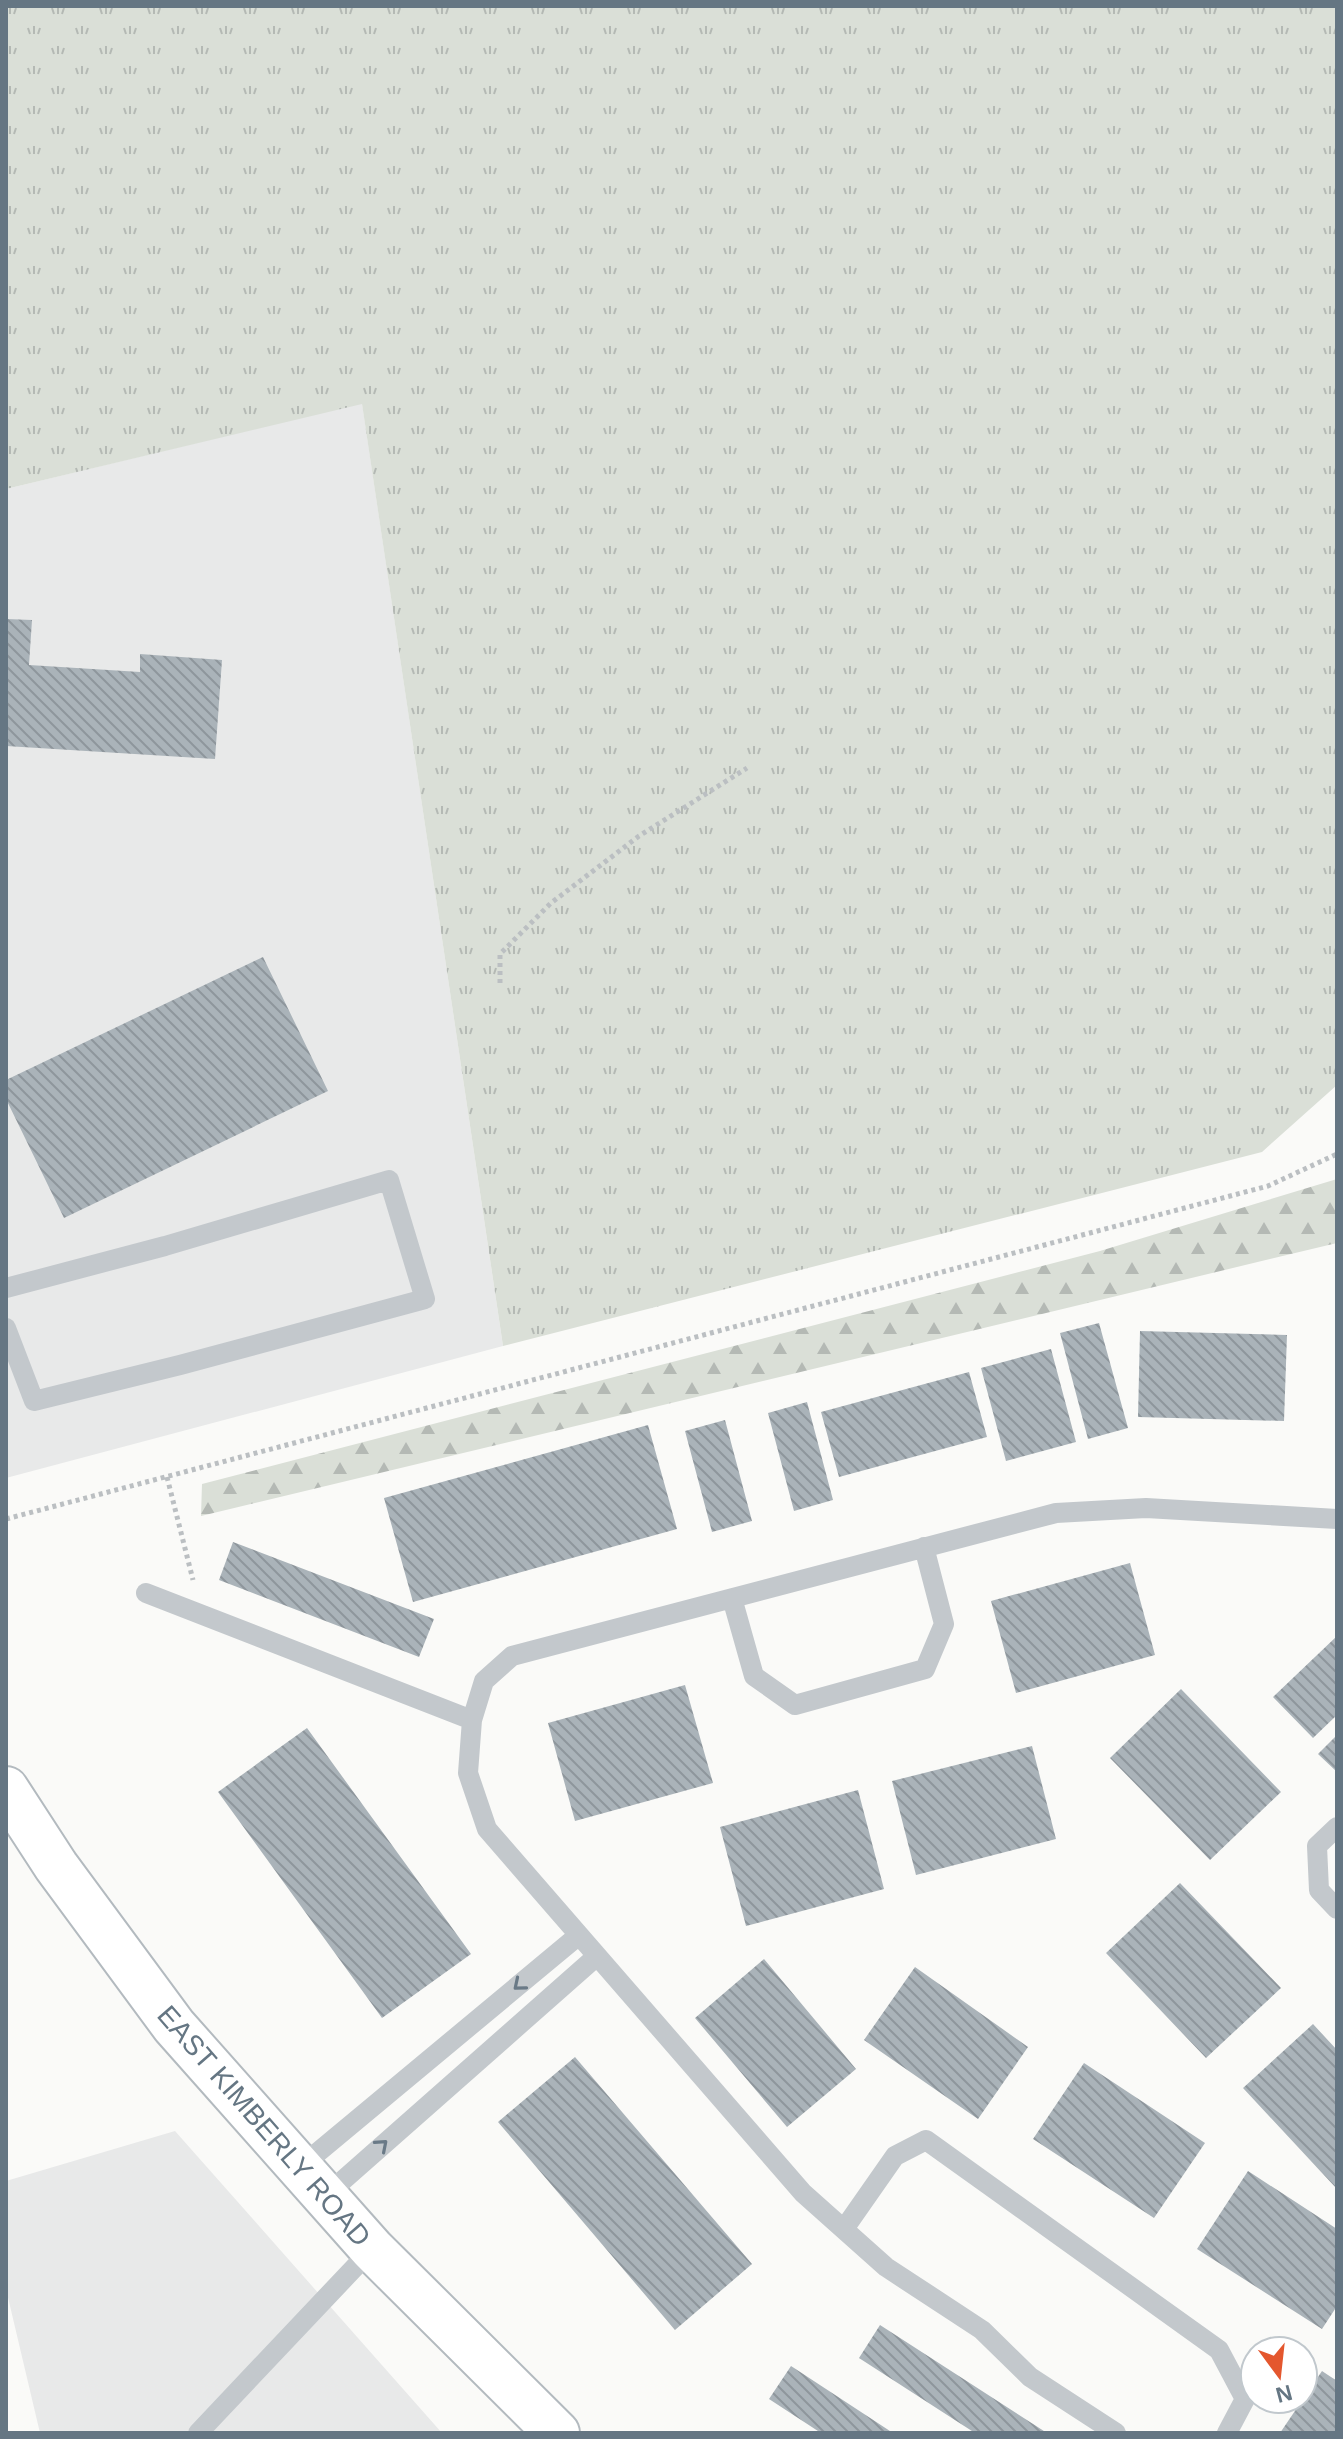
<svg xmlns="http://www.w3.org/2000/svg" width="1343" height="2439" font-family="Helvetica,sans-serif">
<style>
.built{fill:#e8e9e9}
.grass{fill:url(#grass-tufts)}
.forest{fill:url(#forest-firs)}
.building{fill:url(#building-back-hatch)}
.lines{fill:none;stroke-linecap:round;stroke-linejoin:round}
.secondary-casing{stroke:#b3babf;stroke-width:48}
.path{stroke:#bbbfc2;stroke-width:5;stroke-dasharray:4 4;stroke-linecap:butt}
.service{stroke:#c3c8cc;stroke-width:20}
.secondary{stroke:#fff;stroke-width:44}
.oneway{stroke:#6a7a87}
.labels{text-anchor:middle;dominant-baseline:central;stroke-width:8;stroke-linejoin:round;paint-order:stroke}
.street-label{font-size:28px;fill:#657683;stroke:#fff}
</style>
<defs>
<pattern id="grass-tufts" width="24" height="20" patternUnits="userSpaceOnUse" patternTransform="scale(2)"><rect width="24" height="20" fill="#dadfd7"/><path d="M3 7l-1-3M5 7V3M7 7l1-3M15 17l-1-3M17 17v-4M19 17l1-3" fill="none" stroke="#b4b9b4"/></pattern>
<pattern id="forest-firs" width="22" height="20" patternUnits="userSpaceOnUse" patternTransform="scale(2)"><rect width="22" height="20" fill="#dadfd7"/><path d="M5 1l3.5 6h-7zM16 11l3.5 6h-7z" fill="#b4b9b4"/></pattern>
<pattern id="building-back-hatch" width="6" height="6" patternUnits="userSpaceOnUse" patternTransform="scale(2)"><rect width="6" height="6" fill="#aab3b9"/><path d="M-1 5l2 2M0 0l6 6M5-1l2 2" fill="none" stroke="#8e969c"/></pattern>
</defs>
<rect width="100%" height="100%" fill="#fafaf8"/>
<path class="built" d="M362,403L503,1346L6,1478V489Z
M175,2131L442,2433H40L6,2289V2181Z"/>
<path class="grass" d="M6,6H1337V1085L1262,1152L503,1346L362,404L6,489Z"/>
<path class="forest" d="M1337,1179V1243L201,1516L202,1484L1100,1251Z"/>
<path class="building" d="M6,619L32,620L29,665L140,672V654L222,660L215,759L6,746Z
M263,957L328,1091L64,1218L6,1099V1080Z
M1099,1323L1128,1428L1088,1439L1060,1333Z
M1140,1331L1287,1335L1284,1421L1138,1417Z
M1051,1349L1076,1442L1006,1461L981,1368Z
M969,1372L987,1437L839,1477L821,1412Z
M807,1402L833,1500L794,1511L768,1413Z
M725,1420L752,1521L712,1532L685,1431Z
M648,1425L677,1529L413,1602L384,1498Z
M233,1542L434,1619L419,1657L219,1580Z
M1130,1563L1155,1655L1016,1693L991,1601Z
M1337,1636V1715L1313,1738L1273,1697Z
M685,1685L713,1783L575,1821L548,1723Z
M1181,1689L1281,1792L1210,1860L1110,1758Z
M307,1728L471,1954L382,2018L218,1792Z
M1337,1735V1772L1318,1754Z
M1032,1746L1056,1839L916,1875L892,1781Z
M858,1790L884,1889L746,1926L720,1827Z
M1180,1883L1281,1988L1206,2058L1106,1953Z
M764,1959L856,2069L787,2127L695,2018Z
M915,1967L1028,2047L978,2119L864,2040Z
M1313,2024L1337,2050V2189L1243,2088Z
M575,2057L752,2264L675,2330L498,2122Z
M1084,2063L1205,2143L1154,2218L1033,2139Z
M1248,2171L1337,2229V2306L1322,2329L1197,2249Z
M880,2325L1047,2433H975L859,2358Z
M791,2366L893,2433H821L769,2399Z
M1322,2371L1337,2381V2433H1280Z"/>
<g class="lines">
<g class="secondary-casing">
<path id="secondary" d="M6,1789L56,1866L174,2026L372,2249L557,2433"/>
</g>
<path class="path" d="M500,983V954L551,903L639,836L747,768
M167,1477L193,1580
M6,1519L1268,1186L1337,1154"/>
<path class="service" d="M6,1288L165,1246L389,1180L425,1299L180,1365L34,1401L6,1328
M146,1593L472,1720
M732,1598L754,1676L795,1705L925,1669L944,1624L924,1547
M1337,1827L1317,1846L1319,1890L1337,1909
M299,2168L579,1935
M324,2197L597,1956
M844,2229L895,2156L926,2140L1219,2350L1245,2399L1227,2433
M198,2433L372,2249
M1116,2433L1030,2377L982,2330L886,2267L803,2193L487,1829L468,1773L472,1720L484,1681L512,1656L1056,1513L1146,1508L1337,1519"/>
<use href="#secondary" class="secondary"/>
</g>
<defs><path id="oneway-chevron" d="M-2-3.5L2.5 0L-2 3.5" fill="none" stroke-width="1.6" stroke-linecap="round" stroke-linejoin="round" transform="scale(2)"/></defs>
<g class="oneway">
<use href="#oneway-chevron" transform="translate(519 1985) rotate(140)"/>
<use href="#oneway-chevron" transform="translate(382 2145) rotate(-41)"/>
</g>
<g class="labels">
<g class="street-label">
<text transform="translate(264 2126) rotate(49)">EAST KIMBERLY ROAD</text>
</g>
</g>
<rect width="1343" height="2439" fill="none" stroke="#657683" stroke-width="16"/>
<g transform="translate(1279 2375) rotate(165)"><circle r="38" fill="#ffffff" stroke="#c1c8cd" stroke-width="2"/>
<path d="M0-6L14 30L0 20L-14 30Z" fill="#e4572e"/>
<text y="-12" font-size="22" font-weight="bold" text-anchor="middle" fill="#657683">N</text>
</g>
</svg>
